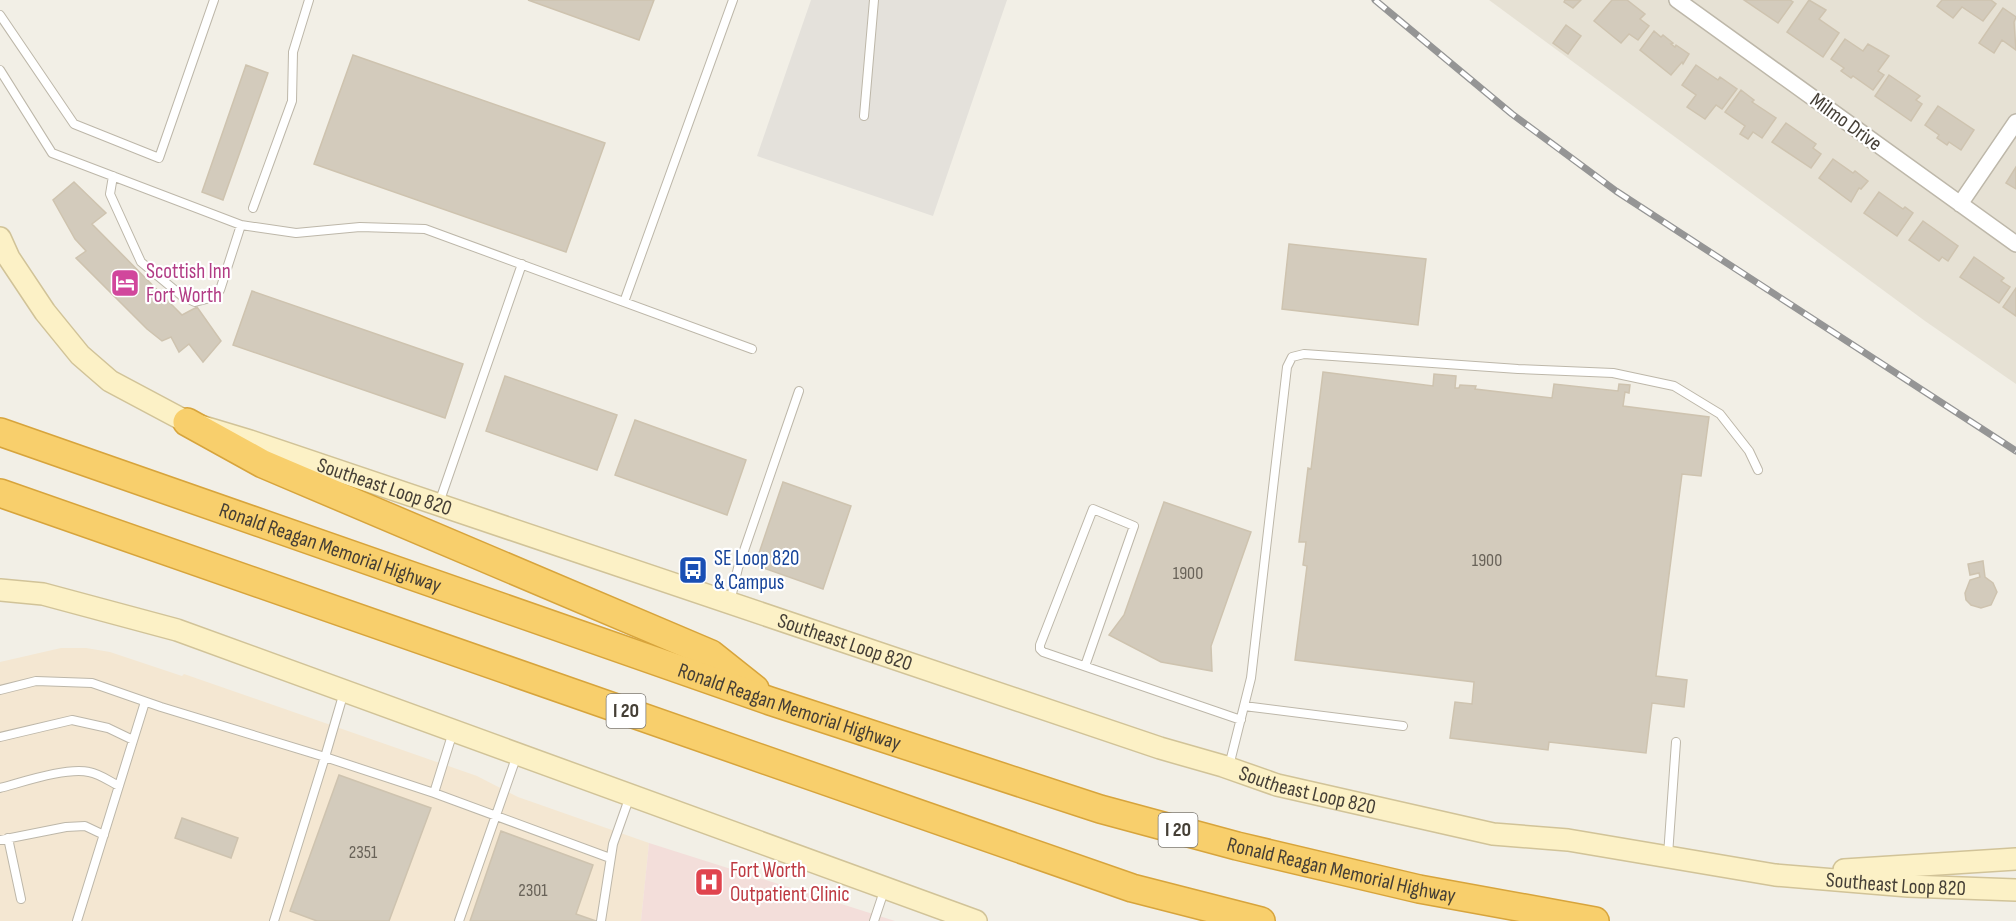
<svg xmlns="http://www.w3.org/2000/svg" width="2016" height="921" font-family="'Sofia Sans Condensed',sans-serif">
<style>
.residential{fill:#e6e1d4}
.commercial{fill:#f4e7d2}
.industrial{fill:#e4e1db}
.medical{fill:#f3deda}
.building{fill:#d3cbbc;stroke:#cec3af;stroke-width:1.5}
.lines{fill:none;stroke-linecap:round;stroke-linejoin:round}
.lane-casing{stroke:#bdb7a9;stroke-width:10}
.street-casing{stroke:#bdb7a9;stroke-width:18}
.secondary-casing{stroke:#d1c398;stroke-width:24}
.highway-casing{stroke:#d7a43c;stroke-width:30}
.lane{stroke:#fff;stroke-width:8}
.street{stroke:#fff;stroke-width:15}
.secondary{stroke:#fcf1c6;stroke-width:21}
.highway{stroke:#f8cf6c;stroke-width:27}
.rail-casing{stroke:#959595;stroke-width:7}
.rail{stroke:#fff;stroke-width:4.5;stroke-dasharray:14;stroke-linecap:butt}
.labels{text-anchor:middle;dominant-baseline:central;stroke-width:4.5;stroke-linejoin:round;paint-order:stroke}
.number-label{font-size:18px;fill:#686258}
.shield{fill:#fff;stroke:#7d7972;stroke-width:1.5}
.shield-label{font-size:20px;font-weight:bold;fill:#453f36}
.street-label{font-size:21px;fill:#453f36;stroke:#fff}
.hotel-label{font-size:21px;fill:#b23c85;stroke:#fff;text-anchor:start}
.transit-label{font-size:21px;fill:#164399;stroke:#fff;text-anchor:start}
.health-label{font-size:21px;fill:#be3a42;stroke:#fff;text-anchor:start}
</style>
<rect width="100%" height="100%" fill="#f2efe6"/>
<path class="residential" d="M1489,0H2016V384L1925,321Z"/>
<path class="commercial" d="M61,648H86L110,652L182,676L184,674L477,776L518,797L649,843L641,921H0V662Z"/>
<path class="industrial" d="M811,0H1007L933,216L757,156Z"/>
<path class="medical" d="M649,843L895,921H641Z"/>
<path class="building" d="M528,0H654L639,40Z
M1565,0H1581L1573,8L1564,2Z
M1612,0H1627L1645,14L1640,19L1649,26L1638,40L1629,34L1621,43L1594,21Z
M1744,0H1790L1793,2L1778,23Z
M1809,0L1826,10L1819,19L1839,33L1823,57L1787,32Z
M1942,0H1991L1996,4L1983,21L1962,7L1953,18L1937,6Z
M2003,8L2016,17L2014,22L2016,50L2002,40L1994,53L1979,43Z
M1566,25L1581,36L1568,54L1553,43Z
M1654,31L1661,37L1663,35L1673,43L1671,44L1675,47L1676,45L1689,54L1683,64L1682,62L1671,75L1640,50Z
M1845,39L1863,51L1868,44L1889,56L1878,71L1884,75L1873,90L1853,76L1851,78L1841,71L1844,68L1831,59Z
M353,55L605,143L566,252L314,164Z
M246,65L268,73L223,200L202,192Z
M1696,65L1718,80L1720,77L1737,89L1722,109L1716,105L1705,119L1687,107L1696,95L1682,85Z
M1889,75L1920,96L1916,100L1922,104L1911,121L1875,96Z
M1741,90L1754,100L1752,102L1776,118L1762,138L1753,132L1748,139L1740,134L1745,126L1725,112Z
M1938,106L1974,130L1961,150L1949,142L1947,145L1937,138L1939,135L1925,125Z
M1786,123L1816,144L1813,148L1821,154L1811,168L1772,142Z
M1833,159L1853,173L1855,171L1868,181L1861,189L1859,188L1851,202L1819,178Z
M2016,167V189L2006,183Z
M74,182L106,213L92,224L182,315L197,307L221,341L203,362L189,344L179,352L171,337L162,341L147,329L76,258L86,251L75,239L53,200Z
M1879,192L1903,209L1905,207L1913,213L1897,236L1864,213Z
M1923,221L1958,246L1948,261L1942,257L1939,261L1909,240Z
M1289,244L1426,259L1418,325L1282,309Z
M1974,257L2004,278L2001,281L2010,287L1999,303L1960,277Z
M2016,288V316L2003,307Z
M252,291L463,364L445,418L233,345Z
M1323,372L1433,386L1434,374L1456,376L1455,388H1459L1460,385L1476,386L1475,389L1552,398L1554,384L1618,391L1619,384L1630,385L1629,393L1625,392L1623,406L1709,417L1701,476L1682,474L1656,676L1687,680L1684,707L1652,703L1646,753L1549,742L1548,750L1450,738L1455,702L1472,704L1474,682L1295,660L1307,566L1303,565L1306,542H1299L1308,468L1311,469Z
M505,376L617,415L597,470L486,431Z
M635,420L746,460L727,515L615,475Z
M783,482L851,506L823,589L755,565Z
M1164,502L1251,532L1211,646L1212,671L1161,662L1109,635L1124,615Z
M1983,561L1985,577L1993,583L1997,592L1991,605L1981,608L1971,605L1966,600L1965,593L1970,580L1980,577L1979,573L1970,575L1968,564Z
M339,775L431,808L389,921H317L290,911Z
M182,818L238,838L231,858L175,838Z
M501,831L593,865L576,914L596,921H470Z"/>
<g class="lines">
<g class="lane-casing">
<path id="lane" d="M0,15L74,124L159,158L214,0
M0,70L52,153L241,225L296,233L360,227L425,229L752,349
M864,116L874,0
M113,176L110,194L141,262L182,296L195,302L210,298L220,290L241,225
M253,208L292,101L293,52L309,0
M624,302L733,0
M439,503L522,264
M730,602L738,568L799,391
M1085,666L1134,526L1093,509L1040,645V649L1043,652L1241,720
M0,690L36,681L92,683L161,707L325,757L274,921
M344,692L325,757L434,793L453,732
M1244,706L1403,726
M0,737L72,720L108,728L133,740
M1229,766L1251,678L1287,367L1292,357L1304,354L1518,369L1613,373L1674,386L1720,414L1749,451L1758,470
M0,788C23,782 67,767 89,772C100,774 109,781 119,786
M434,793L610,858
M8,838L21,899
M0,840L66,827L85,826L104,835
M1668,855L1676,742
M77,921L145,702
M459,921L517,755
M601,921L613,844L630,796
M874,921L885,888"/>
</g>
<g class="street-casing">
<path id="street" d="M1677,0L2016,244
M1960,204L2016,122"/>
</g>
<g class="secondary-casing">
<g id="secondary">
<path id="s1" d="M0,238L9,258L45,312L80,355L110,381L187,422L250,441L1160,748L1223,766L1277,785L1493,834L1568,840L1775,875L1908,886L2016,890"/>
<path d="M0,590L43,594L177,630L976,921"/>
<path d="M1844,870L2016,859"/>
</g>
</g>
<g class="highway-casing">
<g id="highway">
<path d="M187,422L263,464L711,654L755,689"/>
<path id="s2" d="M0,432L770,701L1100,809L1237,846L1419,889L1595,921"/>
<path d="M0,493L1132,888L1261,921"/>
</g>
</g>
<use href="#lane" class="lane"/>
<use href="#street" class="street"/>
<use href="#secondary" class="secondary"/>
<use href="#highway" class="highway"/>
<g class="rail-casing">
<path id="rail" d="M1375,0L1512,114L1616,191L2016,451"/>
</g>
<use href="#rail" class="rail"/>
</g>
<defs>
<g id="hotel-square" transform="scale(1.5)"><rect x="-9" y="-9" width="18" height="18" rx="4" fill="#d1479c" stroke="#fff"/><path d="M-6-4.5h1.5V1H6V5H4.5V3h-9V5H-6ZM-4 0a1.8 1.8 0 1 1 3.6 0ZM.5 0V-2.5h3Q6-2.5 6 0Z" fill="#fff"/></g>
<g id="bus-square" transform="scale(1.5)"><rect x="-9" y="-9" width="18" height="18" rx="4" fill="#1a4fb4" stroke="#fff"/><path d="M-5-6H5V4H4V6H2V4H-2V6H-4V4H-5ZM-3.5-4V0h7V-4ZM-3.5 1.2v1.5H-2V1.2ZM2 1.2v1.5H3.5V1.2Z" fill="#fff"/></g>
<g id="hospital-square" transform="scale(1.5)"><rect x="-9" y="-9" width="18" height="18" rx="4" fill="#e0444e" stroke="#fff"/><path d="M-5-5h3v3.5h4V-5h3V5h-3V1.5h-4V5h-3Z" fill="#fff"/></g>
</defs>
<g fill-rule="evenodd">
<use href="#hotel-square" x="125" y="283"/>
<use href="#bus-square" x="693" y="570"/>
<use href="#hospital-square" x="709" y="882"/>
</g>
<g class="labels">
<g class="number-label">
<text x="1487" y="560">1900</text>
<text x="1188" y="573">1900</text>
<text x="363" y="852">2351</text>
<text x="533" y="890">2301</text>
</g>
<g class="shield">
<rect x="606.5" y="694" width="39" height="34" rx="4.5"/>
<rect x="1158.5" y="813" width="39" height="34" rx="4.5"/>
</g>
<g class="shield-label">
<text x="626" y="711">I 20</text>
<text x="1178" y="830">I 20</text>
</g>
<g class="street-label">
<text transform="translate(1846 122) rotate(36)">Milmo Drive</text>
<text stroke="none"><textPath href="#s1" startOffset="477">Southeast Loop 820</textPath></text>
<text stroke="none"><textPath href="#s2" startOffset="350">Ronald Reagan Memorial Highway</textPath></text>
<text stroke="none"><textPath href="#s1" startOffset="963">Southeast Loop 820</textPath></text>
<text stroke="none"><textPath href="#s2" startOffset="836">Ronald Reagan Memorial Highway</textPath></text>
<text stroke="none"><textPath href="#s1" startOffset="1449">Southeast Loop 820</textPath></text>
<text stroke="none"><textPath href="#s2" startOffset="1412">Ronald Reagan Memorial Highway</textPath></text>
<text stroke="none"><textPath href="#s1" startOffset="2046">Southeast Loop 820</textPath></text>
</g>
<g class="hotel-label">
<text x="146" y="271">Scottish Inn<tspan x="146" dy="24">Fort Worth</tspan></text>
</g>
<g class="transit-label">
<text x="714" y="558">SE Loop 820<tspan x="714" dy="24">&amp; Campus</tspan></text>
</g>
<g class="health-label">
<text x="730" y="870">Fort Worth<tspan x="730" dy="24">Outpatient Clinic</tspan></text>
</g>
</g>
</svg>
